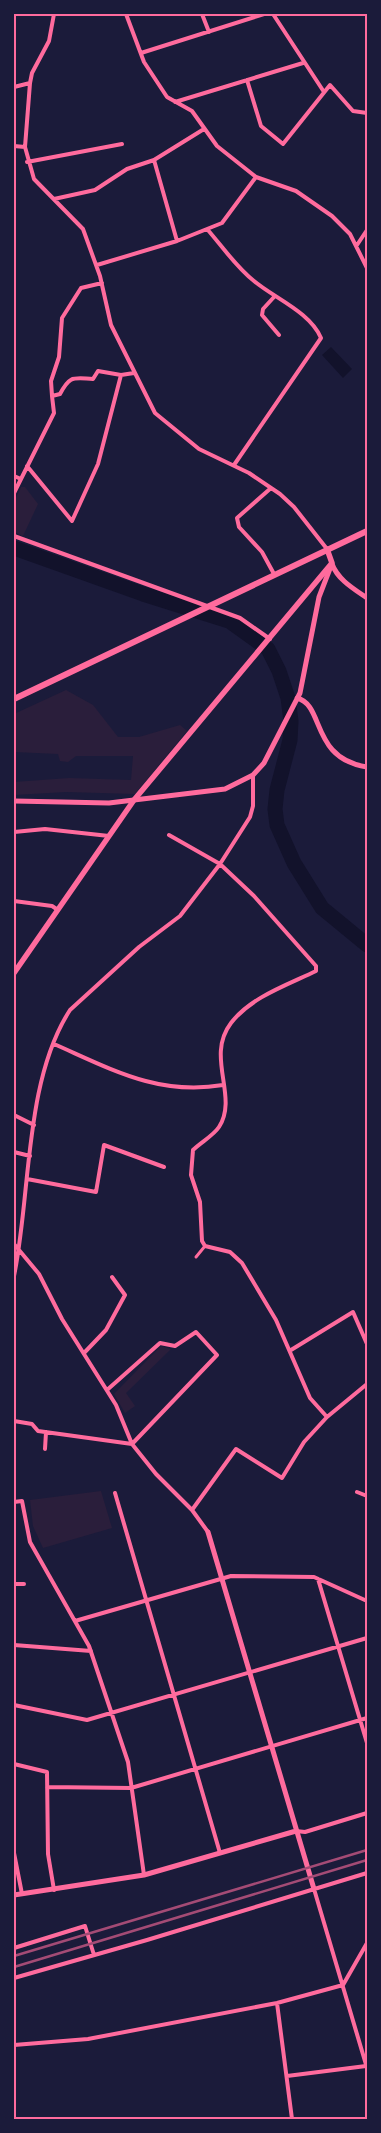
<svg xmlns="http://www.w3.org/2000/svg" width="381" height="2133" font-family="'DM Sans',sans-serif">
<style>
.green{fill:#2a1e3b}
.water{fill:#12122b}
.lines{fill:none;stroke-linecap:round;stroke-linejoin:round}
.river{stroke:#12122b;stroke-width:15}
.pedestrian{stroke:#ff6b9d;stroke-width:3}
.minor{stroke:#ff6b9d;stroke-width:4}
.tertiary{stroke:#ff6b9d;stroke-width:5}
.secondary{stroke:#ff6b9d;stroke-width:5.5}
.primary{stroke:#ff6b9d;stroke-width:6}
.rail{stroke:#a44b75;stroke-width:2.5}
.neatline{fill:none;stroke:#ff6b9d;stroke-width:2}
</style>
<rect width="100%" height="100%" fill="#1b1b3a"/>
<path class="green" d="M21,487H25L38,504L23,536L14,532V502Z
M66,690L93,705L118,737H139L180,725L187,731L135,794L66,792L14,795V782L69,778L131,780L133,756H76L68,762L60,761L58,754L14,752V714Z
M161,1346L171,1349L126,1393L135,1406L125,1413L114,1394Z
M101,1491L112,1528L43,1548L33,1526L30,1500Z"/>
<path class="water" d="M331,347L352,369L343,378L322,355Z"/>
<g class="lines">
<path class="river" d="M14,548L143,594L229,621L268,649L279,671L288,698L291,721L290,740L277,790L275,809L277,825L294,863L322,908L367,945"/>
<path class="pedestrian" d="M196,1257L205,1246"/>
<path class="minor" d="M54,14L49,41L32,73L30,83L25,147L34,179L83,229L100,276L111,325L155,413L199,449L249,473L280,494L294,507L327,549
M126,14L144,62L167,97L192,111L217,146L256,177L296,191L332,216L350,234L367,268
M202,14L209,32
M273,14L324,92
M141,53L264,14
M247,80L261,126L283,144L330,85L353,111L367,113
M14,87L30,83
M175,102L303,63
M14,146L25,147
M154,160L177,241
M27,162L122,144
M54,199L95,190L127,169L154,160L204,129
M207,229C222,246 236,267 254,281C274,298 310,312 321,338L234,465
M357,245L367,230
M97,265L177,241L222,223L256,177
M274,297L263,309L262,315L279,335
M52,396L51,381L59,357L62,318L81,288L102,283
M27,466L72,521L98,464L121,375
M14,476L21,479
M271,488L237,518L239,527L262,552L274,574
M14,493L54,413L52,396L60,394C70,375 73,378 93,379L98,371L121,375L134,373
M14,536L240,618L270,639
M14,832L45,829L109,836
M169,835L220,864L254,896L316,966V971C287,985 251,997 231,1023C205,1057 239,1096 219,1127C213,1136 201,1142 193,1150L191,1175L200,1202L202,1241L205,1246L230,1252L242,1263L276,1320L310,1398L327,1417
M14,901L52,906L58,910
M54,1044C111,1069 158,1096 223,1085
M14,1115L34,1125
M14,1152L30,1156
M27,1179L96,1192L104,1145L164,1167
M14,1244L39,1274L62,1319L116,1405L132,1444L156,1474L192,1510L208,1532
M14,1276C31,1194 24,1081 70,1010L139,947L180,916L220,864L250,817L253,806V775
M291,1350L353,1312L367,1344
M84,1353L106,1330L125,1295L112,1277
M14,1421L32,1424L38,1431L132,1444L217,1355L196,1332L175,1346L160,1343L107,1390
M45,1449L46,1432
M357,1492L367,1496
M115,1493L220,1853
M14,1502L22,1501L30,1542L89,1646L128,1762L144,1875
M192,1510L236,1449L282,1478L304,1442L327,1417L367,1384
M367,1550V1555
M318,1579L367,1743
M14,1584H24
M75,1621L231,1576L314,1577L367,1601
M14,1645L91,1651
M14,1705L87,1720L367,1638
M14,1764L47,1772L48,1854L54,1890
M47,1787L131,1788L367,1718
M296,1831L305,1832L367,1813
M14,1853L22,1894
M314,1889L367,2068
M14,1948L85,1926L94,1955
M14,1978L147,1940L367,1873
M277,2003L292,2119
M14,2045L88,2039L277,2003L343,1985L367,1943
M287,2076L366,2066"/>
<path class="tertiary" d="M332,564C338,580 354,589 367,598
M297,698C325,705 310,758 367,767
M14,801L109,803L134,800L225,789L253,775L264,763L300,693L319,597L331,566
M208,1532L314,1889
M14,1895L144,1875L296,1831"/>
<path class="secondary" d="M14,973L134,800L332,563L327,549"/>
<path class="primary" d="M14,699L367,531"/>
<path class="rail" d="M14,1956L367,1850
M14,1967L367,1860"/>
</g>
<rect width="381" height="2133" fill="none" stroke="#1b1b3a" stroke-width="30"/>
<rect x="15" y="15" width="351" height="2103" class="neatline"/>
</svg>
